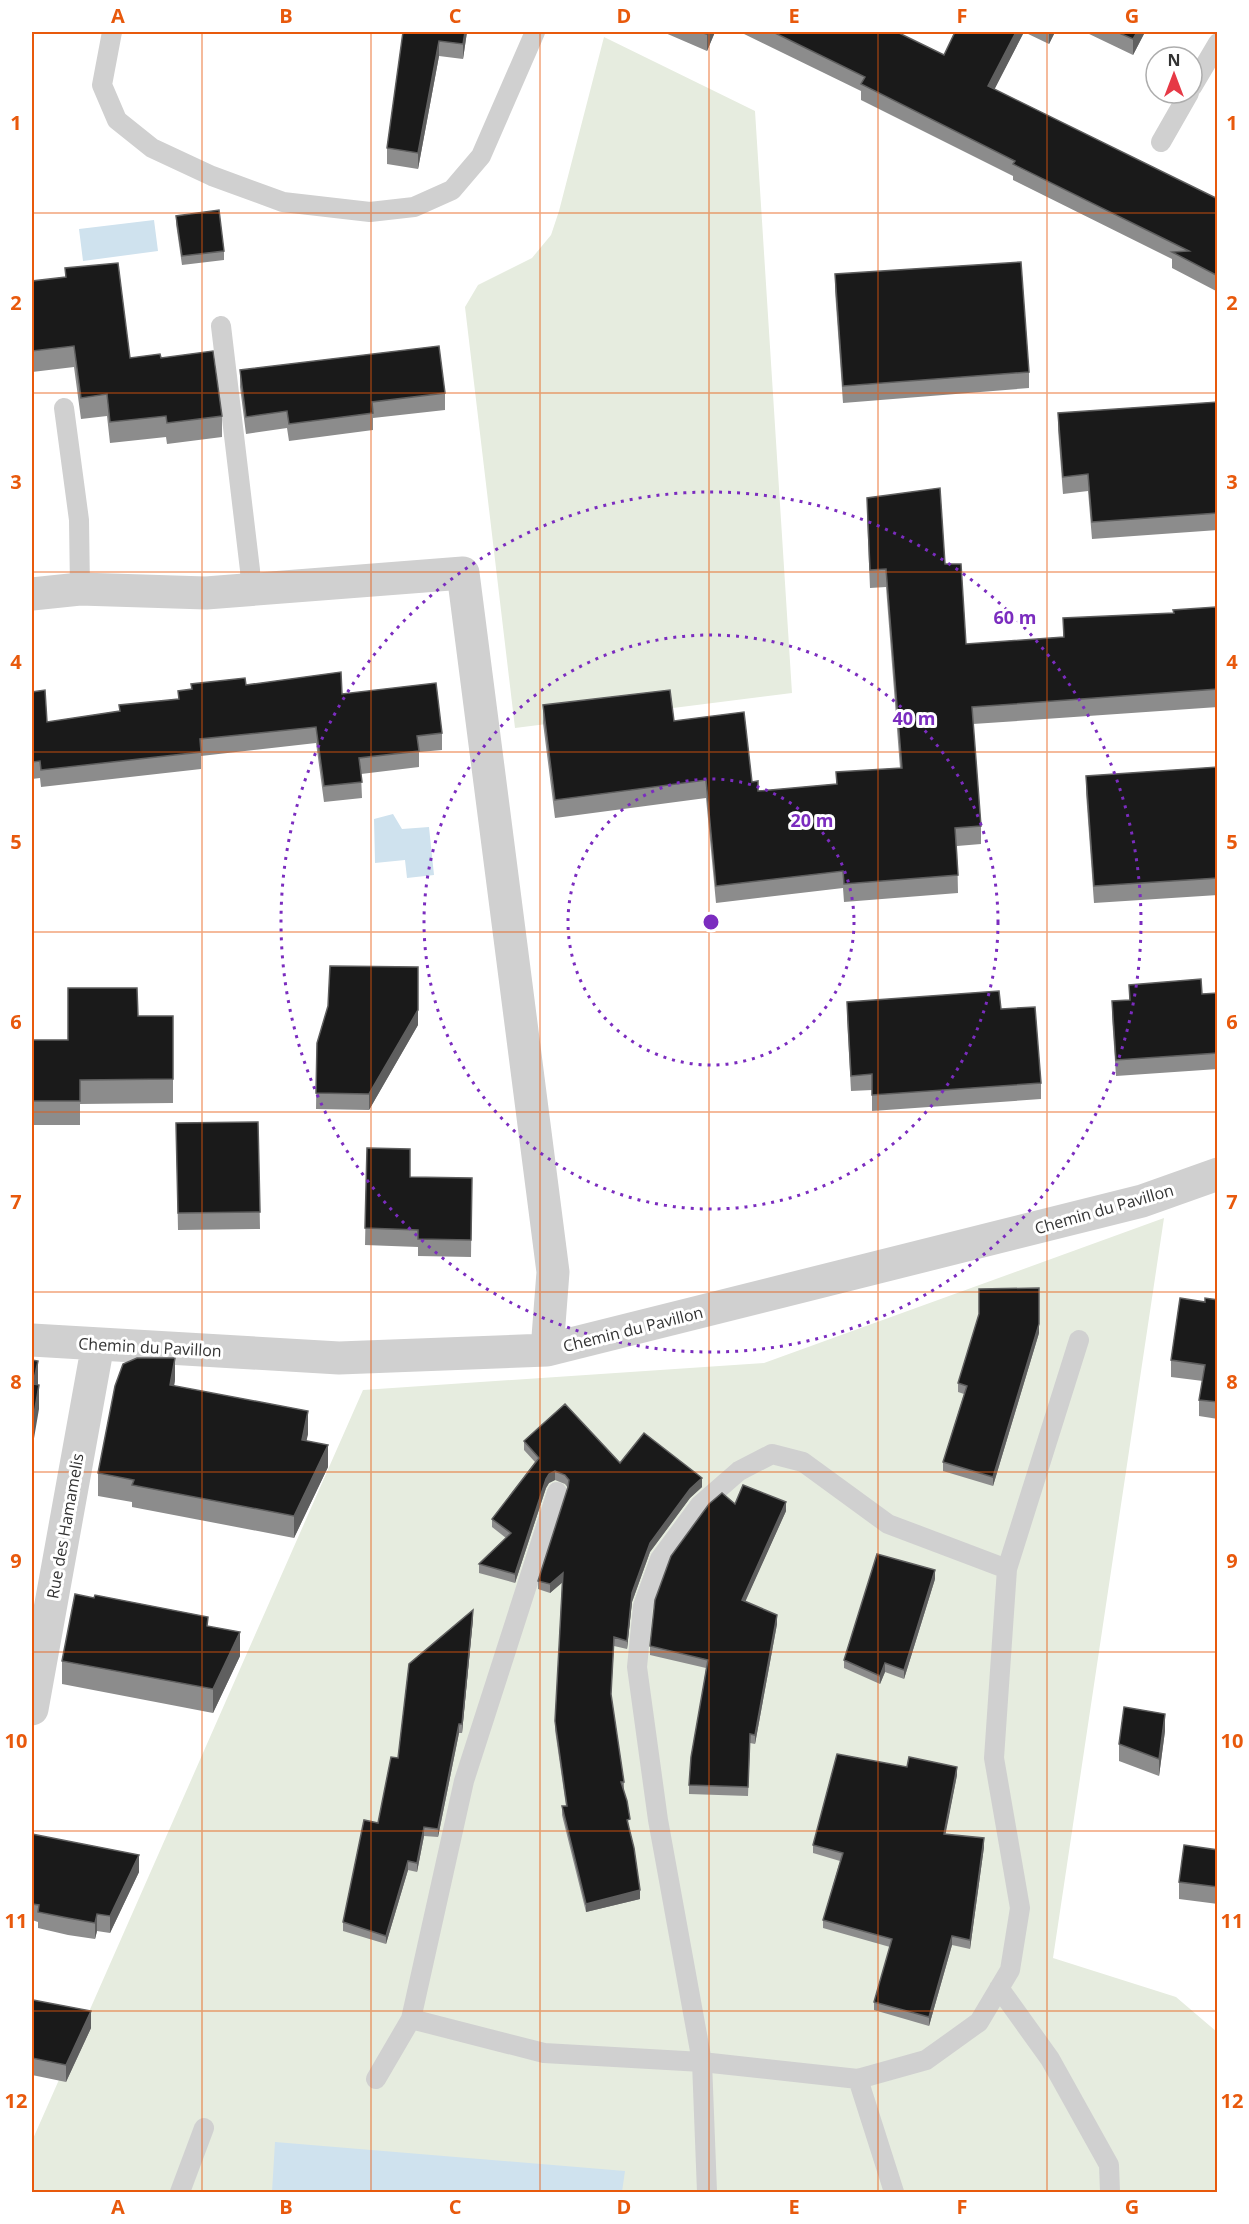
<svg xmlns="http://www.w3.org/2000/svg" width="1249" height="2224" font-family="'Open Sans',sans-serif">
<style>
.green{fill:#e6ecdf}
.water{fill:#cfe2ee}
.lines{fill:none;stroke-linecap:round;stroke-linejoin:round}
.lane{stroke:#d0d0d0;stroke-width:20}
.street{stroke:#d0d0d0;stroke-width:33}
.wall{fill:#8c8c8c}
.shaded-wall{fill:#5f5f5f}
.building{fill:#1a1a1a;stroke:#5f5f5f;stroke-width:1.5}
.grid{fill:none;stroke:#e8590c;stroke-width:1.5;stroke-opacity:0.55}
.ring{fill:none;stroke:#7b2cbf;stroke-width:3;stroke-dasharray:3 6}
.labels{text-anchor:middle;dominant-baseline:central;stroke-width:6;stroke-linejoin:round;paint-order:stroke}
.street-label{font-size:16px;fill:#333;stroke:#fff}
.centre{fill:#7b2cbf;stroke:#fff;stroke-width:3}
.ring-label{font-size:18px;text-anchor:middle;font-weight:bold;fill:#7b2cbf;stroke:#fff;stroke-width:6;stroke-linejoin:round;paint-order:stroke}
.neatline{fill:none;stroke:#e8590c;stroke-width:2}
.grid-label{font-size:20px;text-anchor:middle;font-weight:bold;fill:#e8590c}
</style>
<rect width="100%" height="100%" fill="#fff"/>
<path class="green" d="M604,37L755,111L792,693L515,728L465,307L478,285L532,258L551,235L559,211Z
M1164,1218L1053,1958L1176,1997L1217,2032V2192H32V2141L363,1390L764,1363Z"/>
<path class="water" d="M154,220L158,251L83,261L79,229Z
M393,814L402,829L429,827L434,875L407,878L405,860L375,863L374,819Z
M275,2142L625,2171L622,2192H272Z"/>
<g class="lines">
<path class="lane" d="M112,32L102,85L117,120L152,148L212,176L283,202L370,212L414,207L452,190L481,156L535,32
M1192,87L1218,43
M1161,142L1189,93
M221,326L250,570L251,589
M64,408L79,520L80,589
M999,1988L1050,2059L1109,2165L1110,2192
M411,2019L544,2053L702,2062L858,2079L926,2060L979,2022L1010,1970L1020,1908L994,1758L1007,1569L1079,1340
M376,2079L411,2019L464,1781L557,1492
M858,2079L894,2192
M180,2192L204,2128
M707,2192L702,2062L658,1820L637,1667L643,1606L660,1559L700,1505L739,1471L772,1454L803,1462L888,1524L1007,1569"/>
<path class="street" d="M32,594L80,589L206,593L463,573L553,1272L547,1350
M32,1340L339,1358L547,1350L1142,1201L1218,1174
M32,1709L98,1344"/>
</g>
<path class="wall" d="M403,32H467L463,59L439,56L418,169L387,164V148Z
M663,32H715L707,51Z
M740,32H897L944,55L955,32H1055L1049,44L1024,32L994,89L1218,199V292L1172,268V259L1013,180V176L861,100V91Z
M1085,32H1145L1133,55Z
M176,216L224,251V260L182,265L176,224Z
M65,268L130,358H161L222,416V437L167,444L166,437L110,443L107,416L81,419L74,367L32,372V281L65,277Z
M835,274L1029,372V388L843,403L835,291Z
M240,370L445,393V410L373,418V430L289,441L287,428L246,434L240,387Z
M1218,402V530L1092,539L1088,491L1063,494L1058,430V413Z
M867,498L945,564L966,644L1063,637V618L1218,626V707L973,724L981,826V844L957,846L958,893L844,902L843,888L716,903L706,798L555,818L543,723V705L674,721L752,782L758,791L836,784V772L900,768L886,587L870,588L867,516Z
M191,684L246,685L342,694L442,733V750L419,752V767L361,774L362,798L324,802L316,743L201,756V769L41,787L40,778L32,779V692L47,722L119,711V705L178,699V691L191,689Z
M1218,767V895L1094,903L1086,793V776Z
M1129,985L1202,994L1218,993V1069L1116,1076L1112,1017V1001L1129,1000Z
M847,1002L1001,1009L1041,1083V1099L872,1111V1090L851,1091L847,1018Z
M138,1016H173V1103L80,1104V1125H32V1040H68Z
M418,1025L369,1110L316,1109L317,1043Z
M258,1122L260,1229L178,1230L176,1123Z
M367,1148L410,1177L472,1178L471,1257L418,1256V1247L365,1245Z
M1218,1300V1419L1199,1416V1400L1203,1381L1171,1377V1360L1205,1302Z
M1039,1333L993,1486L943,1471V1462L964,1394L958,1392V1383Z
M175,1380L174,1386L308,1434L306,1440L328,1467L294,1538L132,1507V1502L98,1496V1473Z
M524,1441L620,1463L702,1487L690,1498L650,1552L632,1602L627,1649L614,1646L611,1697L624,1782V1791L629,1828L640,1899L586,1912L562,1815V1806H566L555,1730L562,1582L550,1593L538,1589V1581L568,1488L565,1484L555,1480L549,1483L546,1488L515,1583L479,1573V1564L506,1538L492,1527V1519L535,1462L524,1450Z
M735,1504L786,1511L745,1601L777,1624L755,1744L750,1743L748,1796L689,1794V1785L706,1668L650,1655V1646Z
M935,1579L904,1679L885,1672L880,1684L844,1668V1660Z
M473,1619L462,1733H459L438,1837L424,1836L417,1872L408,1870L386,1944L343,1931V1922L378,1823L398,1758Z
M208,1626L240,1656L213,1713L62,1684V1661Z
M1165,1731L1159,1776L1119,1761V1744Z
M957,1775L945,1834L984,1847L970,1949L952,1945L929,2026L874,2010V2002L890,1947L823,1928V1920L840,1861L813,1853V1845Z
M32,1834L139,1872L110,1933L97,1931L95,1939L68,1935L38,1928V1922L32,1920Z
M1218,1850V1904L1179,1899V1882Z
M32,2006L91,2028L66,2082L32,2075Z"/>
<path class="shaded-wall" d="M465,32H467L463,59V44Z
M708,32H715L707,51V34Z
M1016,32H1024L988,102V86Z
M1049,32H1055L1049,44Z
M1137,32H1145L1133,55V39Z
M439,41V56L418,169V153Z
M418,967V1025L369,1110V1094Z
M1039,1324V1333L993,1486V1477Z
M175,1358V1380L170,1407V1385Z
M38,1361V1385L33,1384Z
M39,1385V1409L32,1450V1426Z
M308,1411V1434L302,1462V1440Z
M328,1445V1467L294,1538V1516Z
M555,1471V1480L549,1483L546,1488L515,1583V1574L546,1479L549,1474Z
M702,1478V1487L690,1498L650,1552L632,1602L627,1649V1641L632,1593L650,1543L690,1489Z
M786,1502V1511L742,1609V1600Z
M935,1570V1579L904,1679V1670Z
M563,1573V1582L550,1593V1584Z
M473,1610V1619L462,1733V1724Z
M777,1615V1624L755,1744V1735Z
M240,1632V1656L213,1713V1689Z
M885,1663V1672L880,1684V1676Z
M1165,1714V1731L1159,1776V1759Z
M459,1724V1733L438,1837V1829Z
M957,1767V1775L944,1842V1834Z
M424,1827V1836L417,1872V1863Z
M984,1838V1847L970,1949V1940Z
M139,1855V1872L110,1933V1916Z
M408,1861V1870L386,1944V1936Z
M640,1890V1899L586,1912V1904Z
M97,1914V1931L95,1939V1923Z
M952,1936V1945L929,2026V2017Z
M91,2011V2028L66,2082V2065Z"/>
<path class="building" d="M403,32H465L463,44L439,41L418,153L387,148Z
M700,32H708L707,34Z
M773,32H897L944,55L955,32H1016L988,86L1218,199V276L1172,252L1189,251L1013,164L1015,161L861,84L865,77Z
M1117,32H1137L1133,39Z
M219,210L224,251L182,256L176,216Z
M1021,262L1029,372L843,386L835,274Z
M118,263L130,358L160,354L161,358L213,351L222,416L167,423L166,416L110,422L107,394L81,398L74,346L32,351V281L66,277L65,268Z
M439,346L445,393L372,402L373,413L289,424L287,411L246,417L240,370Z
M1218,402V513L1092,522L1088,474L1063,477L1058,413Z
M940,488L945,564H961L966,644L1064,637L1063,618L1174,613L1173,610L1216,607L1218,626V689L972,707L981,826L955,828L958,875L844,884L843,871L716,886L706,780L555,800L543,705L670,690L674,721L744,712L752,782L758,781V791L837,784L836,772L902,768L886,569L870,570L867,498Z
M341,672L342,694L436,683L442,733L417,736L419,751L359,758L362,782L324,786L316,727L200,739L201,752L41,770L40,761L32,762V692L45,690L47,722L120,711L119,705L179,699L178,691L192,689L191,684L245,678L246,685Z
M1218,767V878L1094,886L1086,776Z
M330,966L418,967V1010L369,1094L316,1093L317,1043L328,1006Z
M1201,979L1202,994L1218,993V1053L1116,1060L1112,1001L1130,1000L1129,985Z
M68,988H137L138,1016H173V1079L80,1080V1101H32V1040H68Z
M999,991L1001,1009L1035,1007L1041,1083L872,1095V1074L851,1076L847,1002Z
M258,1122L260,1212L178,1213L176,1123Z
M367,1148L410,1149V1177L472,1178L471,1240L418,1239V1230L365,1228Z
M1039,1288V1324L993,1477L943,1462L967,1386L958,1383L979,1314V1289Z
M1180,1298L1205,1302V1298L1218,1300V1402L1199,1400L1205,1365L1171,1360Z
M137,1358H175L170,1385L308,1411L302,1440L328,1445L294,1516L132,1485L134,1480L98,1473L115,1386L123,1364Z
M32,1360L38,1361L33,1384L39,1385L32,1426Z
M565,1404L620,1463L644,1433L702,1478L690,1489L650,1543L632,1593L627,1641L614,1637L611,1694L624,1782H621L627,1801L630,1819L627,1820L634,1848L640,1890L586,1904L562,1806H567L555,1721L563,1573L550,1584L538,1581L568,1487L569,1480L565,1475L555,1471L549,1474L546,1479L515,1574L479,1564L511,1533L492,1519L539,1458L524,1441Z
M743,1485L786,1502L742,1600L777,1615L755,1735L750,1734L748,1787L689,1785L691,1757L708,1660L650,1646L655,1600L671,1556L709,1504L722,1493L735,1504Z
M877,1554L935,1570L904,1670L885,1663L880,1676L844,1660Z
M75,1594L94,1598L95,1595L208,1617L207,1626L240,1632L213,1689L62,1661Z
M473,1610L462,1724H459L438,1829L424,1827L417,1863L408,1861L386,1936L343,1922L364,1820L378,1823L391,1757L398,1758L409,1664Z
M1124,1707L1165,1714L1159,1759L1119,1744Z
M837,1754L907,1767L909,1757L957,1767L944,1834L984,1838L970,1940L952,1936L929,2017L874,2002L892,1939L823,1920L843,1853L813,1845Z
M32,1834L139,1855L110,1916L97,1914L95,1923L68,1918L38,1912L39,1905L32,1904Z
M1184,1845L1218,1850V1887L1179,1882Z
M33,2000L91,2011L66,2065L32,2058V2006Z"/>
<path class="grid" d="M202,32V2192M371,32V2192M540,32V2192M709,32V2192M878,32V2192M1047,32V2192M32,213H1218M32,393H1218M32,572H1218M32,752H1218M32,932H1218M32,1112H1218M32,1292H1218M32,1472H1218M32,1652H1218M32,1831H1218M32,2011H1218"/>
<g class="ring">
<circle cx="711" cy="922" r="143"/>
<circle cx="711" cy="922" r="287"/>
<circle cx="711" cy="922" r="430"/>
</g>
<g class="labels">
<g class="street-label">
<text transform="translate(1104 1209) rotate(-16)">Chemin du Pavillon</text>
<text transform="translate(633 1329) rotate(-14)">Chemin du Pavillon</text>
<text transform="translate(150 1347) rotate(3)">Chemin du Pavillon</text>
<text transform="translate(65 1526) rotate(-80)">Rue des Hamamelis</text>
</g>
</g>
<circle cx="711" cy="922" r="9" class="centre"/>
<g class="ring-label">
<text x="1015" y="624">60 m</text>
<text x="914" y="725">40 m</text>
<text x="812" y="827">20 m</text>
</g>
<rect width="1249" height="2224" fill="none" stroke="#ffffff" stroke-width="66"/>
<g transform="translate(1174 75)"><circle r="28" fill="#ffffff" stroke="#adadad" stroke-width="1.5"/>
<path d="M0-4.5L10 22L0 15L-10 22Z" fill="#e63946"/>
<text y="-9" font-size="16" font-weight="bold" text-anchor="middle" fill="#333333">N</text>
</g>
<rect x="33" y="33" width="1183" height="2158" class="neatline"/>
<g class="grid-label">
<text x="118" y="23">A</text>
<text x="286" y="23">B</text>
<text x="455" y="23">C</text>
<text x="624" y="23">D</text>
<text x="794" y="23">E</text>
<text x="962" y="23">F</text>
<text x="1132" y="23">G</text>
<text x="16" y="130">1</text>
<text x="1232" y="130">1</text>
<text x="16" y="310">2</text>
<text x="1232" y="310">2</text>
<text x="16" y="489">3</text>
<text x="1232" y="489">3</text>
<text x="16" y="669">4</text>
<text x="1232" y="669">4</text>
<text x="16" y="849">5</text>
<text x="1232" y="849">5</text>
<text x="16" y="1029">6</text>
<text x="1232" y="1029">6</text>
<text x="16" y="1209">7</text>
<text x="1232" y="1209">7</text>
<text x="16" y="1389">8</text>
<text x="1232" y="1389">8</text>
<text x="16" y="1568">9</text>
<text x="1232" y="1568">9</text>
<text x="16" y="1748">10</text>
<text x="1232" y="1748">10</text>
<text x="16" y="1928">11</text>
<text x="1232" y="1928">11</text>
<text x="16" y="2108">12</text>
<text x="1232" y="2108">12</text>
<text x="118" y="2214">A</text>
<text x="286" y="2214">B</text>
<text x="455" y="2214">C</text>
<text x="624" y="2214">D</text>
<text x="794" y="2214">E</text>
<text x="962" y="2214">F</text>
<text x="1132" y="2214">G</text>
</g>
</svg>
